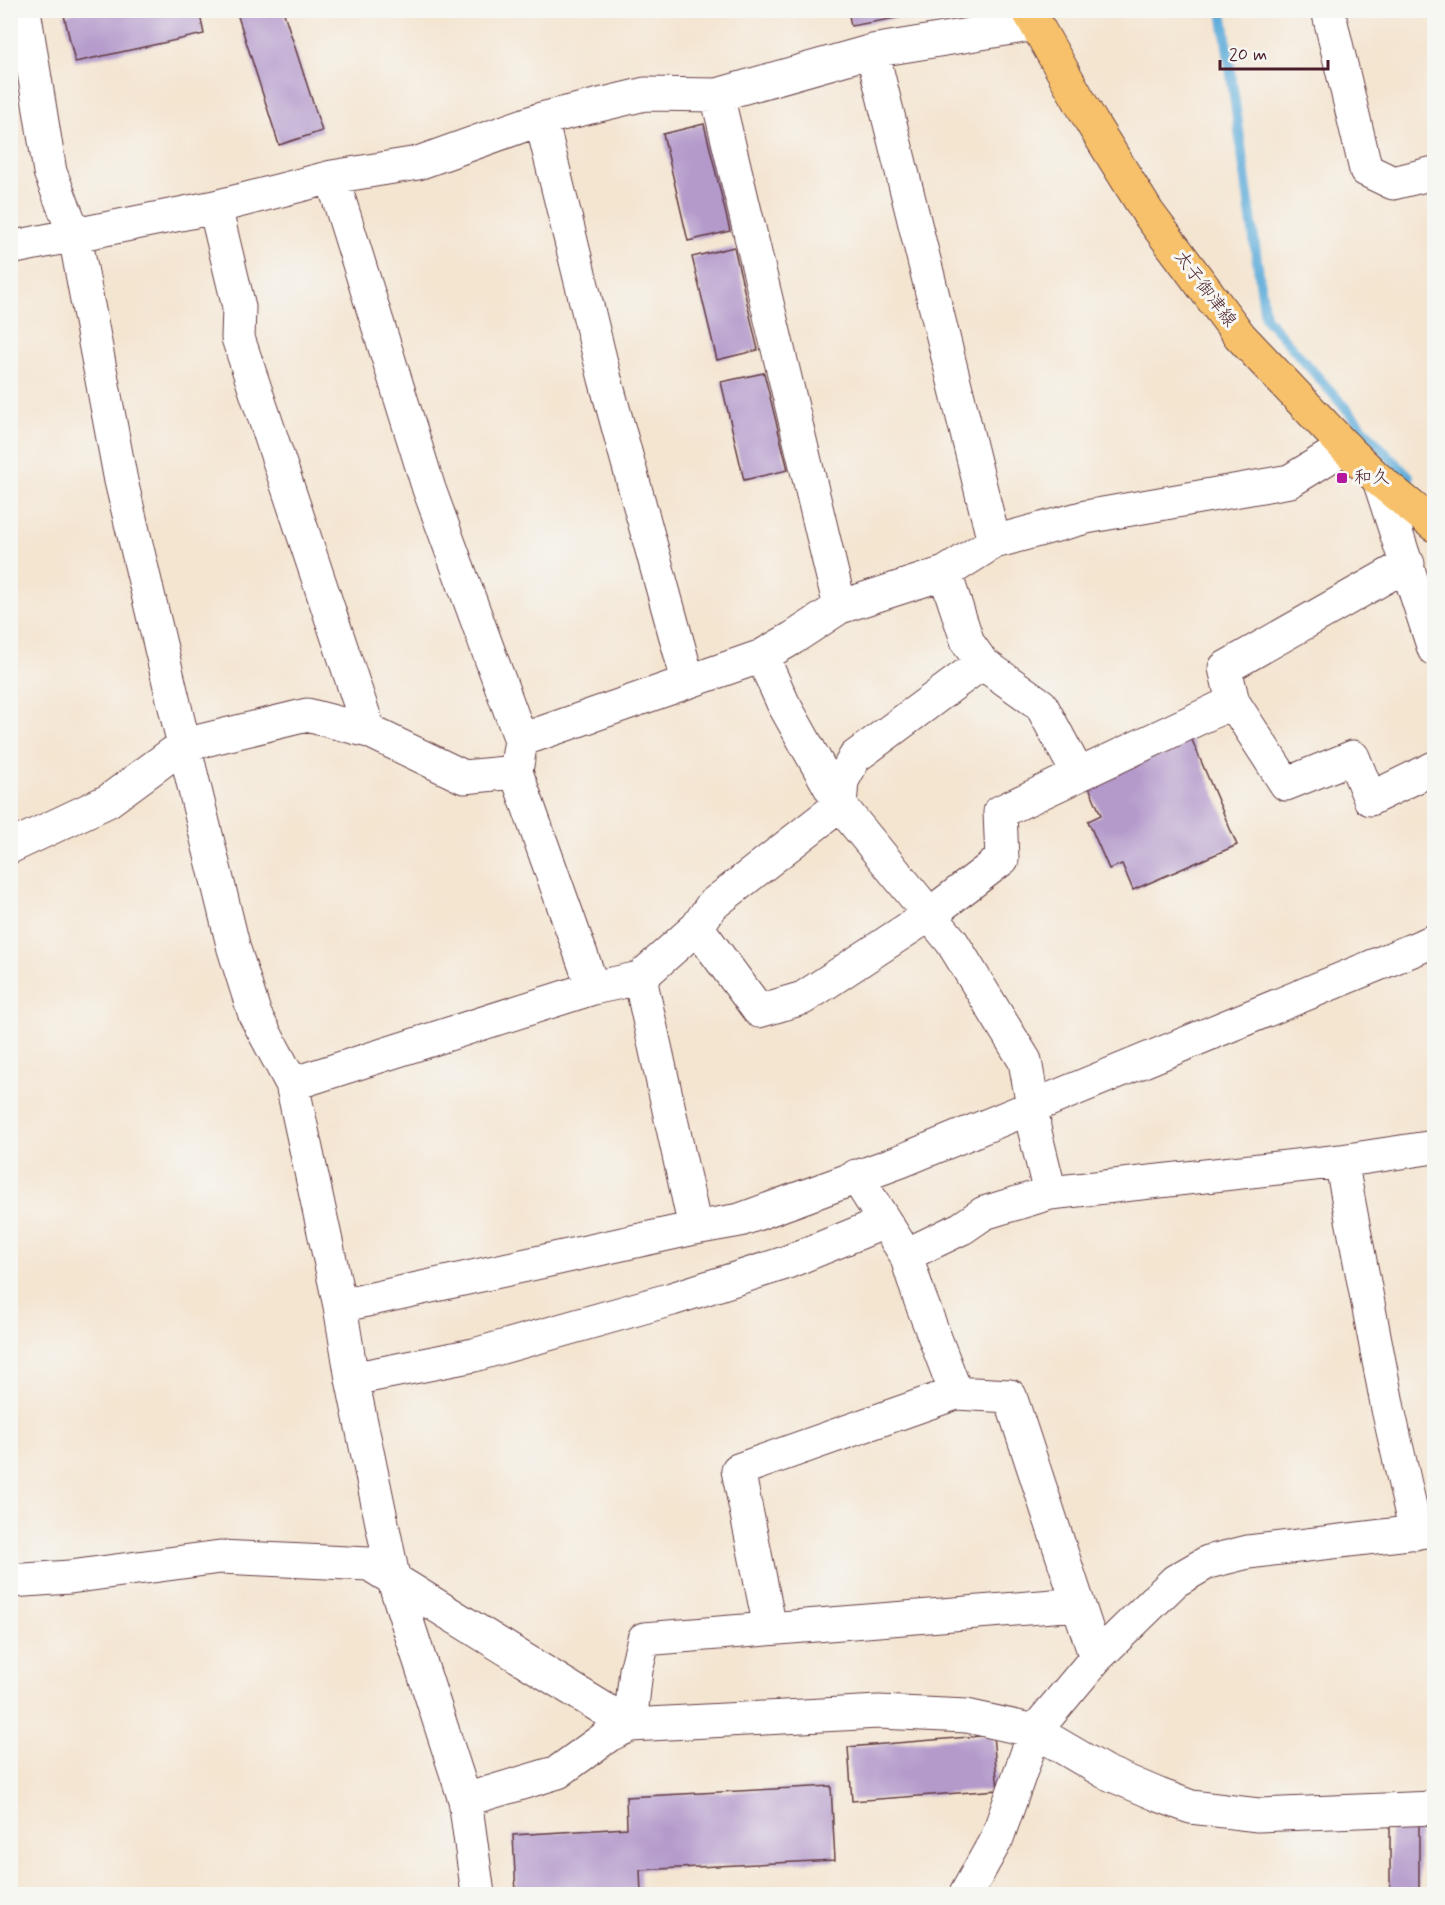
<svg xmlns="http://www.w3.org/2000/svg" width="1445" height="1905" font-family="Mynerve,'Klee One',sans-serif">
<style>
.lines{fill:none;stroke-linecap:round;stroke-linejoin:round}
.stream{stroke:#61adda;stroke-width:10}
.building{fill:#b49acb}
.minor-casing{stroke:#643d44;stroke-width:35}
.major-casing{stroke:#643d44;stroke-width:35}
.minor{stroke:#fff;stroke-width:33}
.major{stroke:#f6c16b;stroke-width:33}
.poi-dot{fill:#b5179e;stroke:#f6f6f2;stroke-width:2}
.labels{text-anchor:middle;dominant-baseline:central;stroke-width:6;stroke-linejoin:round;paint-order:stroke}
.street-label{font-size:18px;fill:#4a1f2b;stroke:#f6f6f2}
.poi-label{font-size:18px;fill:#4a1f2b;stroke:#f6f6f2;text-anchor:start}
</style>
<rect width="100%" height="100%" fill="#f6f6f2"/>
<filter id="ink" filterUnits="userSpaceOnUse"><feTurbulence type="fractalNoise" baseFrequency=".0167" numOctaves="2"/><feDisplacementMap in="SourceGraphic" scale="12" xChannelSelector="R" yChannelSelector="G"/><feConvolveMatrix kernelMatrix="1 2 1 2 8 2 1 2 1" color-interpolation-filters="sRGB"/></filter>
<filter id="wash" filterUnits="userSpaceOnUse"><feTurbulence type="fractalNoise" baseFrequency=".008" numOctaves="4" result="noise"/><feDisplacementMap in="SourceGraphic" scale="24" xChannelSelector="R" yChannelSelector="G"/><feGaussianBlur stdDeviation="1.35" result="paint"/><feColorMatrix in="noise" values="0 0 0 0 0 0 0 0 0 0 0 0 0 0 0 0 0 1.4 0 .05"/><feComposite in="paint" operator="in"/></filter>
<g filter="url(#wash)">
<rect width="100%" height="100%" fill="#f4e5d1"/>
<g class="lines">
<path class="stream" d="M1222,10L1265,317L1387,455L1409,476L1407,496"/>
</g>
<g id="blocks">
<path class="building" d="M84,10H199L204,34L75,62L64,15Z
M236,10H283L322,131L279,145Z
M848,10H930V12L851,26Z
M704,124L730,231L688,241L663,134Z
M734,247L758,350L717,360L692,257Z
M764,373L788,470L744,480L721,382Z
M1189,733L1237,845L1133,890L1122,864L1109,869L1088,821L1101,815L1085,778Z
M993,1735L998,1790L852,1801L848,1747Z
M831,1786L835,1860L640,1870L641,1894H516L513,1835L627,1828L626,1797Z
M1390,1825H1419V1894H1390Z"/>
</g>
</g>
<g filter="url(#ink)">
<use href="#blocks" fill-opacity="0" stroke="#643d44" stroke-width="1.5"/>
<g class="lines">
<g class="minor-casing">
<path id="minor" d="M24,10L50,172L75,236L121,481L184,745L234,949L255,1015L292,1084L340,1306L352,1379L394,1581L465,1800L478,1894
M1328,10L1366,170L1393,183L1434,173
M872,51L994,542
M717,95L840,607
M541,119L605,379L688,681
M332,177L429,489L521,740
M215,207L239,307L238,338L369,731
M10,248L215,207L332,177L418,163L541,119L645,94L717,95L872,51L1036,24
M1379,480L1434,649
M945,573L968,643L982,663L1041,705L1078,774
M762,656L783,703L840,805L952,942L1025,1061L1033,1106L1034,1128L1050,1193
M1233,702L1286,784L1353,757L1370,799L1434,768
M516,772L593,988
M10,847L108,801L184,745L307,715L369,731L464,777L516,772L521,740L762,656L793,638L840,607L945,573L994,542L1086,517L1290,481L1345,447
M697,927L759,1011L803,998L929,915L1002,859L1000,812L1233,702L1225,668L1408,564
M640,978L695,1228
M292,1084L593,988L640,978L697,927L712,905L840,805L842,781L855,757L982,663
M1341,1161L1388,1409L1416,1533
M856,1176L906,1255L919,1296L956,1393L1010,1396L1096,1658
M906,1255L962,1228L984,1213L1050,1193L1341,1161L1434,1147
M340,1306L695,1228L740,1220L901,1161L1434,941
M352,1379L474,1355L672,1299L785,1263L885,1222
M10,1581L70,1577L220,1557L369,1564L630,1725L636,1670L644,1639L1078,1604
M770,1628L738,1470L956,1393
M465,1800L558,1772L609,1735L630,1725L879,1712L967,1716L1035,1731L1105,1772L1159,1795L1191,1807L1258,1815L1434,1808
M966,1894L997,1838L1035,1731L1096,1658L1175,1581L1208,1562L1248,1552L1434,1530"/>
</g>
<g class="major-casing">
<path id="major" d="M1028,10L1092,123L1148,213L1240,336L1345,447L1379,480L1434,525"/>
</g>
<use href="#minor" class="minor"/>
<use href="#major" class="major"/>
</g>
</g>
<rect class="poi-dot" x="1336" y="472" width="12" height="12" rx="3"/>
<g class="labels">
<g class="street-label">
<text transform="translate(1205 289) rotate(53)">太子御津線</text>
</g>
<g class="poi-label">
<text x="1354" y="478">和久</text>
</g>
</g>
<rect width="1445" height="1905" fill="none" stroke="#f6f6f2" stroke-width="36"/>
<path d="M1220 60v9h108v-9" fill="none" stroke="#4a1f2b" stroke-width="3"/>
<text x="1229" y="60" font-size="18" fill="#4a1f2b" stroke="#f6f6f2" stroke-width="4.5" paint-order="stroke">20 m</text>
</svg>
